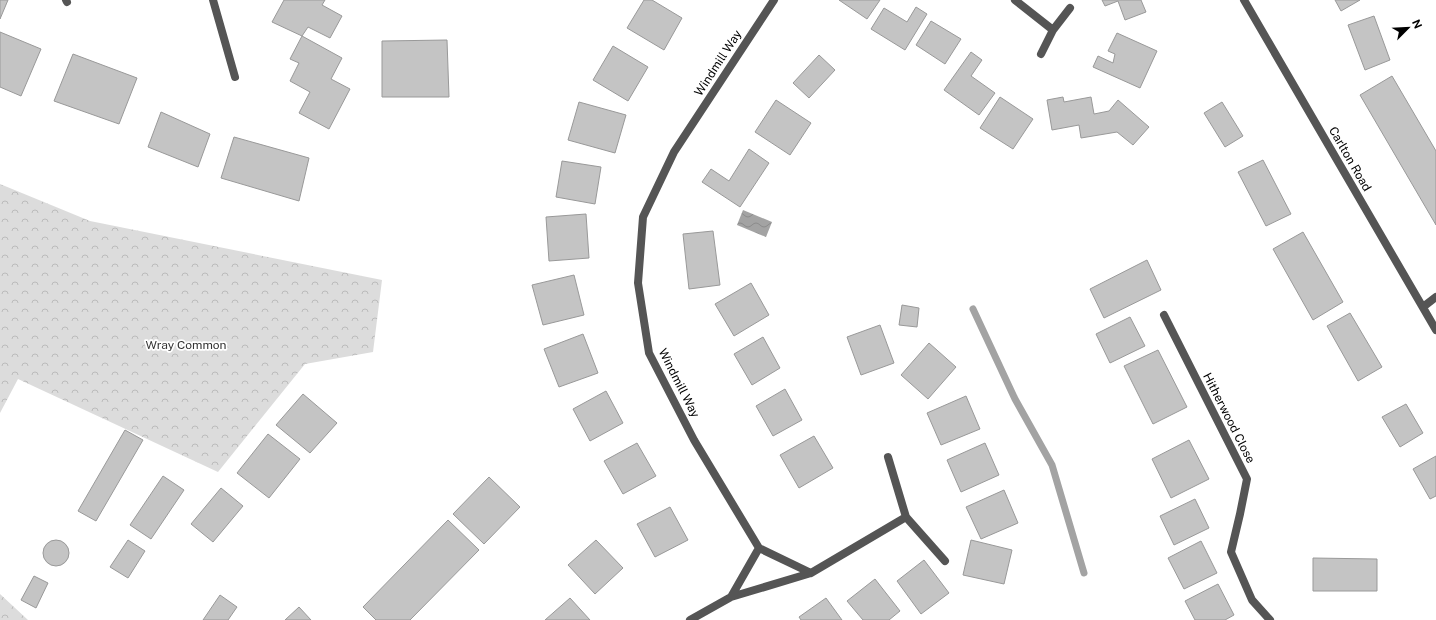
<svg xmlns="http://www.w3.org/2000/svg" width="1436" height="620" font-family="'Public Sans',sans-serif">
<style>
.park{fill:url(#park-crowns)}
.water{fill:url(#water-waves)}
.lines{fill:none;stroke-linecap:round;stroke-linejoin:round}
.stream{stroke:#a3a3a3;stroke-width:7}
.building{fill:#c4c4c4;stroke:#999}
.minor{stroke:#555;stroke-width:8}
.labels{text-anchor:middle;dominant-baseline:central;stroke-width:3.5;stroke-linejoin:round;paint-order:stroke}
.street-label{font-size:12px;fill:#000;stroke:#fff}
.park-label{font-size:12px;fill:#333;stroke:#fff}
</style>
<defs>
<pattern id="park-crowns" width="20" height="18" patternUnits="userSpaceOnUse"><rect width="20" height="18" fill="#dcdcdc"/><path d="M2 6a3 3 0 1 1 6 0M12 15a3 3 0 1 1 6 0" fill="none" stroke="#bbb"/></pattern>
<pattern id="water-waves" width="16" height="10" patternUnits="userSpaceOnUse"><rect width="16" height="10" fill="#a3a3a3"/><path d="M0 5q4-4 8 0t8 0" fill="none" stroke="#8b8b8b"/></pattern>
</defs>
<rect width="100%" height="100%" fill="#fff"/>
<path class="park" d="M0,184L90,221L382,280L373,352L305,364L218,472L18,379L0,413Z
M0,594L28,620H0Z"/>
<path class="water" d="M743,210L772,222L766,237L737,225Z"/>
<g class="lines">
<path class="stream" d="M973,309L1015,399L1052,465L1084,573"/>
</g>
<path class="building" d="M0,0H8L0,19Z
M284,0H325L322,5L342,16L330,38L308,27L302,36L272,22Z
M644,0H652L682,18L664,50L627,28Z
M839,0H880L867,19Z
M1102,0H1141L1146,12L1125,20L1118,1L1105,6Z
M1335,0H1360L1341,11Z
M916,7L927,14L905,50L871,29L884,8L907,22Z
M1374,16L1390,60L1365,70L1348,25Z
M931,21L961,39L945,64L916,45Z
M0,32L41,49L21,96L0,87Z
M1117,33L1157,51L1140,88L1093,67L1098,56L1113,63L1115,54L1108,51Z
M302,36L342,58L331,79L350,89L329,129L299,113L310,92L290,81L299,63L290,59Z
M447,40L449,97H382V41Z
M613,46L648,67L628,101L593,80Z
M971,52L982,60L971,76L995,93L979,115L944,90Z
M73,54L137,78L119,124L54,101Z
M819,55L835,70L809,98L793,83Z
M1392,76L1436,151V225L1360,95Z
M1000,97L1033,119L1013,149L980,128Z
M1063,97L1064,102L1091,97L1094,114L1109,111L1118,100L1149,127L1133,145L1117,132L1081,138L1079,125L1052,130L1047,100Z
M776,100L811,123L790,155L755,132Z
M579,102L626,115L615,153L568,140Z
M1222,102L1243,136L1225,147L1204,113Z
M161,112L210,134L198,167L148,147Z
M234,137L309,158L299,201L221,178Z
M749,149L769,163L740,207L702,182L711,169L729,181Z
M1263,160L1291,214L1266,226L1238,172Z
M562,161L601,167L595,204L556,197Z
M586,214L589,258L549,261L546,217Z
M713,231L720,285L689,289L683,234Z
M1303,232L1343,302L1313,320L1273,249Z
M1147,260L1161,290L1104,318L1090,289Z
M574,275L584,315L543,325L532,285Z
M751,283L769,315L734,336L715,304Z
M902,305L919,308L917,327L899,325Z
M1350,313L1382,367L1358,381L1327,326Z
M1130,317L1145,346L1110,363L1096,334Z
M880,325L894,363L861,375L847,337Z
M583,334L598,373L559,387L544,349Z
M763,337L780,368L752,385L734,354Z
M929,343L956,367L928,399L901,375Z
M1158,350L1187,407L1153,424L1124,366Z
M785,389L802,420L773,436L756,406Z
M606,391L623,423L590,441L573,409Z
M303,394L337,423L310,453L276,425Z
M966,396L980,429L941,445L927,413Z
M1406,404L1423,433L1400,447L1382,417Z
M125,430L143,440L96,521L78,511Z
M268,434L300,459L269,498L237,473Z
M814,436L833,468L799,488L780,455Z
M1189,440L1209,479L1171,498L1152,459Z
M637,443L656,476L623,494L604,461Z
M985,443L999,475L961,492L947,460Z
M1436,456V496L1430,499L1413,469Z
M163,476L184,490L151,539L130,525Z
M489,477L520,507L484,544L453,514Z
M221,488L243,506L213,542L191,524Z
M1004,490L1018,523L981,539L966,507Z
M1195,499L1209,528L1174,545L1160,516Z
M670,507L688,540L655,557L637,524Z
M448,520L479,550L410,620H376L363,607Z
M128,540L145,551L128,578L110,567Z
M596,540L623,568L595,594L568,565Z
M971,540L1012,550L1004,584L963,575Z
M43 553a13 13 0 1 1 26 0a13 13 0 1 1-26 0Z
M1201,541L1217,573L1184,589L1168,558Z
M1313,558L1377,559V591H1313Z
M924,560L949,593L921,614L897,581Z
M34,576L48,583L36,608L21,600Z
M875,579L900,611L889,620H863L847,601Z
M1218,584L1234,615L1225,620H1195L1185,601Z
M220,595L237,607L228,620H203Z
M570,598L590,620H545Z
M826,598L842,620H801L799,617Z
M299,607L311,620H285Z"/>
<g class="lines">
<path class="minor" d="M66,0L67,2
M213,0L235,77
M1015,0L1053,30L1070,8
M1244,0L1436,330
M1041,54L1053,30
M1423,307L1436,297
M1164,315L1247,479L1240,514L1231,552L1252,600L1270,620
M906,517L945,561
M759,548L811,573
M731,597L811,573L906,517L888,457
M690,620L731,597L759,548L694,440L649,353L638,283L643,217L674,152L774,0"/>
</g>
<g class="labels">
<g class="street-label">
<text transform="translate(718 63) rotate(-57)">Windmill Way</text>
<text transform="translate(1350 159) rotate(60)">Carlton Road</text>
<text transform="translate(679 383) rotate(63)">Windmill Way</text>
<text transform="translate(1229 418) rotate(63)">Hitherwood Close</text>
</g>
<g class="park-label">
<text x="186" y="345">Wray Common</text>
</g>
</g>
<g transform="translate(1408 28) rotate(66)" stroke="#ffffff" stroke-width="3" paint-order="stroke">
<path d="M0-3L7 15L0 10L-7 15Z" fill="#000000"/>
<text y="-6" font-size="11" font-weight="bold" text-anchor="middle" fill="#000000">N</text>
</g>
</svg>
